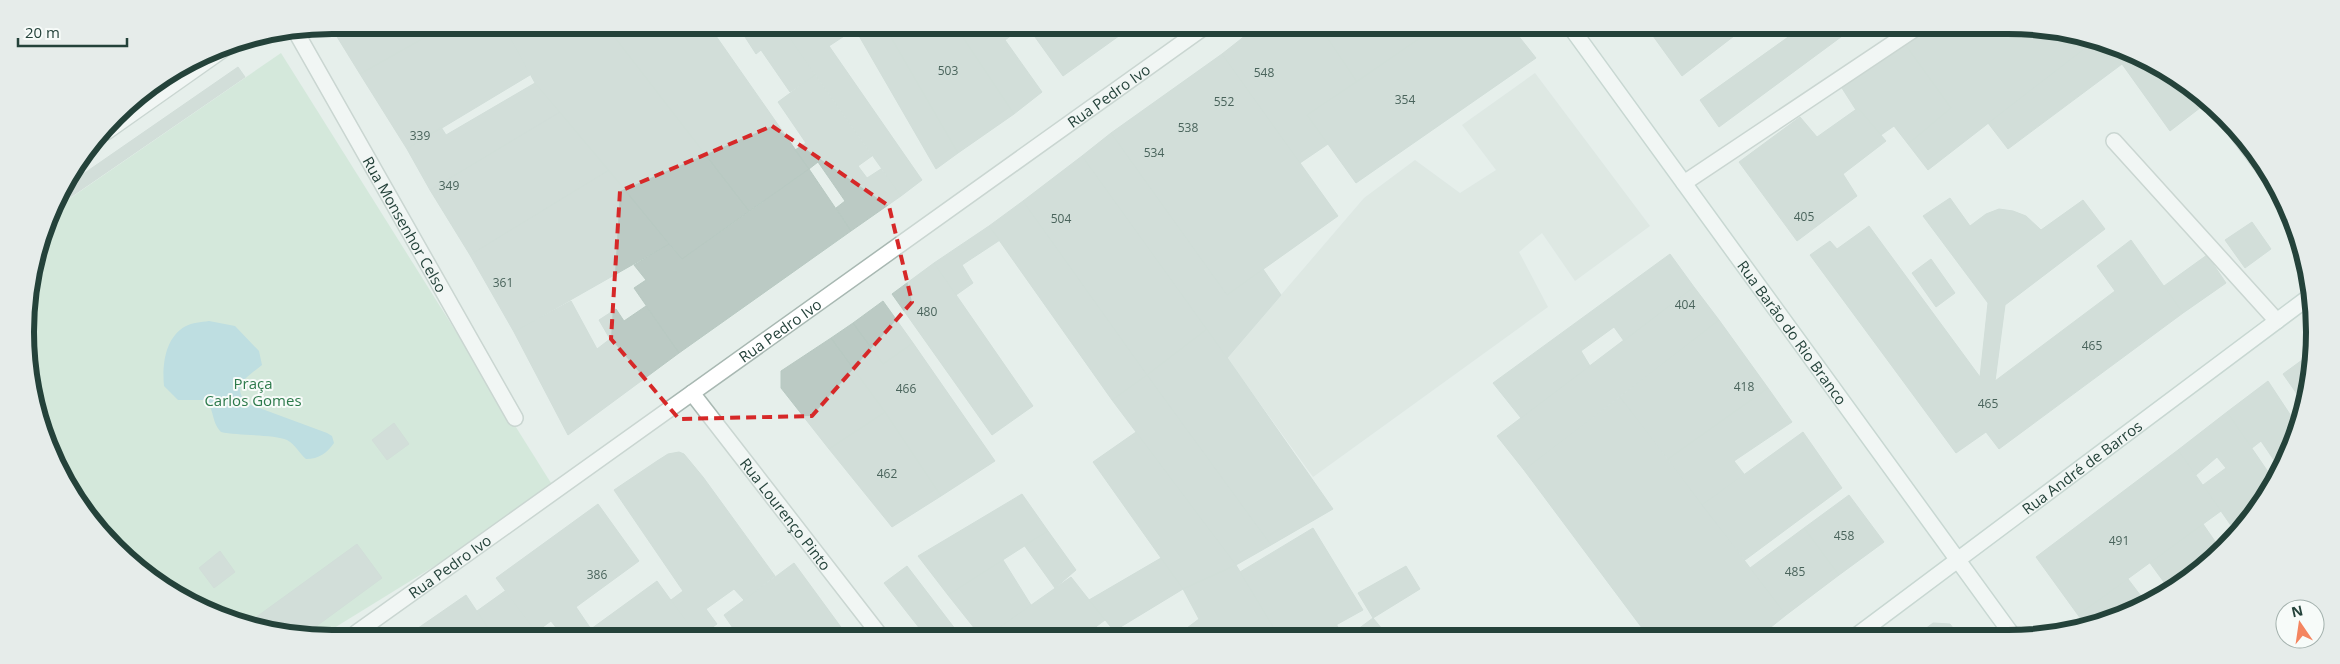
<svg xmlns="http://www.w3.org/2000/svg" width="2340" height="664" font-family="'Open Sans',sans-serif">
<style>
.built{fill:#d4dfda}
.green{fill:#bfe0c8}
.water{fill:#8ec9d4}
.building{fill:#bbcac4;stroke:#b8c9c2}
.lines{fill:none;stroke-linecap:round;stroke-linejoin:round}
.lane-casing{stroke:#a8b8b2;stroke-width:18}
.street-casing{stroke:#a8b8b2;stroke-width:18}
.secondary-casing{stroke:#a4bbb3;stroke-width:18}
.lane{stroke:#fff;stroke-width:15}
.street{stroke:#fff;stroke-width:15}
.secondary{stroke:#fff;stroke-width:15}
.marked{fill:none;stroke:#d62828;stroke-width:4;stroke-dasharray:10 6;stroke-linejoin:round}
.labels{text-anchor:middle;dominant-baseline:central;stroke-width:4;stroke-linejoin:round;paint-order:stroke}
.number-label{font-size:12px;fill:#4a645c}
.street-label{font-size:15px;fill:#24423a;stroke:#f7fbf9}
.park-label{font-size:15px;fill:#2d7a4b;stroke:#f7fbf9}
.rim{fill:none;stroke:#24423a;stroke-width:6}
</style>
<rect width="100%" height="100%" fill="#e6efeb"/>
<path class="built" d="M1535,73L1650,226L1575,281L1542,233L1519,252L1548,307L1313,477L1227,358L1364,198L1415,160L1460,193L1496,170L1462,125Z"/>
<path class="green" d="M281,53L556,491L326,633H272L162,587L105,534L76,494L36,412L26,312L53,210Z"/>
<path class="water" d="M209,321L235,326L259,351L262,365C248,377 231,384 246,403L327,433L332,436L334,443C327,453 319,459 306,459C299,453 296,445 287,440C275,434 238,436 221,432C211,422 215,409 205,400H178L164,386C162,365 165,337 186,326C192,323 201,322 209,321Z"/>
<path class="building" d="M332,25H447L360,74L331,27Z
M447,25L504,26L530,75L407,149L360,74Z
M504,26H606L749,211L682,259L535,83Z
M606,26H709L809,169L749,211Z
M738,26L782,27L815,75L790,92L761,50L756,54Z
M782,27H885L958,153L936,169L855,29L829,46L922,180L901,196Z
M885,27H956L1014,114L958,153Z
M956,27H994L997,31L1002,27H1023L1005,40L1042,92L1014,114Z
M1034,27L1130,28L1063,76L1030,30Z
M1255,28H1321L1357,82L1307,115L1328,144L1300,163L1222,54Z
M1336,28L1433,29L1357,82L1326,36Z
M1433,29H1513L1536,58L1356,183L1307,115Z
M1648,29L1730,30L1734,36L1682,76Z
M1798,30L1849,31L1719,127L1700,100Z
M1916,30L2068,31L2093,42L1928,170L1908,144L1951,108L1902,40Z
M1902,40L1951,108L1908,144L1894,126L1881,135L1858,108L1856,110L1840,85Z
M2093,42L2178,77L2205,104L2170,131L2122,64L2008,149L1988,123Z
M1222,54L1338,216L1227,295L1111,133Z
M238,67L245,77L53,209L57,196L63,188Z
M815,75L872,156L858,166L867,178L881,169L901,196L851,231L836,208L845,201L818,162L809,169L795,150L806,143L778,102Z
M535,83L560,112L430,190L407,149L441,127L446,135Z
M2203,101L2263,161L2284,210L2205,104Z
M1858,108L1886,141L1843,174L1857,196L1797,241L1739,162L1800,117L1817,137Z
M560,112L609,170L470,255L430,190Z
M1111,133L1227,295L1263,269L1281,295L1227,358L1082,156Z
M1082,156L1207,329L1147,375L1023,201Z
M809,169L851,231L679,353L634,288L646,280L634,265L669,244L682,259Z
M609,170L669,244L514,332L470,255Z
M1950,198L1970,226L1986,214L1999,209L2013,211L2026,216L2041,230L2083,200L2105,229L2005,305L1995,381L2115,291L2097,266L2131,240L2183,313L1999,449L1986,432L1956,453L1810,255L1830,241L1837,249L1869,226L1980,377L1988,303L1923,216Z
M1023,201L1147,375L1112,400L989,226Z
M2252,222L2271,249L2245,268L2225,240Z
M989,226L1000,240L962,265L973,283L956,295L934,263Z
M1670,254L1694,287L1624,341L1614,327L1581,351L1590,366L1521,418L1493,383Z
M2207,255L2226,283L2183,313L2164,286Z
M1931,259L1955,293L1936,307L1912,273Z
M934,263L1033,406L992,435L892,294Z
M1694,287L1719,320L1524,470L1497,436Z
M571,301L597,349L610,339L599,320L616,309L624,321L646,306L679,353L568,435L514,332Z
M883,301L913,343L883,364L853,323Z
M1719,320L1768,388L1668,459L1620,397Z
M853,323L883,364L913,343L995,461L941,496L885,412L831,338Z
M1207,329L1333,509L1271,545L1147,375Z
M831,338L885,412L829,449L781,388V371Z
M2309,355V392L2304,404L2283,374Z
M1147,375L1271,545L1236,565L1112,400Z
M2268,381L2297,425L2280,469L2261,441L2252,448L2227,412Z
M1768,388L1792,422L1734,461L1744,474L1702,505L1668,459Z
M1620,397L1786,615L1760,636H1648L1524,470Z
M885,412L941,496L892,527L829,449Z
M2227,412L2275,482L2252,512L2232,527L2203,485L2226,468L2217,457L2196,475L2178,450Z
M394,423L409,444L387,460L372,440Z
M1136,432L1236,565L1183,589L1093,462Z
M1803,432L1842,488L1745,560L1702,505Z
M2178,450L2221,511L2078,615L2036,557Z
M679,452L684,454L703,477L775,576L744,600L734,589L706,609L717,624L703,634H696L671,600L683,591L614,490L657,461L668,454Z
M1022,494L1048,531L948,595L918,556Z
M1849,495L1884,542L1839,575L1804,528Z
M598,504L639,561L576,607L591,629L657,581L691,628L683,634H561L551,621L536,632L496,578Z
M2203,524L2221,550L2211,563L2144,607L2085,625L2078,615L2128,579L2147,604L2169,589L2150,563Z
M1313,528L1363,610L1318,635H1278L1240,572Z
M1804,528L1839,575L1786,615L1750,568Z
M1048,531L1076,570L1055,588L1024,545Z
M357,544L382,578L307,633H272L248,623Z
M220,551L235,572L214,588L199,568Z
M1161,558L1183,589L1114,631L1089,600Z
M1003,560L1031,605L990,634H979L948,595Z
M794,563L846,634H737L724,615Z
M1236,565L1278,635H1191L1187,628L1199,619L1183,589Z
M907,566L959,634H924L884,583Z
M1406,566L1420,589L1373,618L1358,593Z
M1071,577L1105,620L1085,635L990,634Z
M505,591L536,632L537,634H492L477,611Z
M466,595L492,634L411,633Z
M1373,618L1387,635H1350Z
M1933,623L1950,624L1959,636H1916Z
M1336,624L1343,635H1318Z"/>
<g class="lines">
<g class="lane-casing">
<g id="lane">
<path d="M2114,141L2277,321"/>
<path d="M1684,183L1913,30"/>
<path id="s1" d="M356,633L692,393L879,634"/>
</g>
</g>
<g class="street-casing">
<g id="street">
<path id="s2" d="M296,32L515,418"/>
<path d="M106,132L228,46"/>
<path id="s3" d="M692,393L1203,28"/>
</g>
</g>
<g class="secondary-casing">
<g id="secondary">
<path id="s4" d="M1572,29L2013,636"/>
<path id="s5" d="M1856,636L2309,297"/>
</g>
</g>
<use href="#lane" class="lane"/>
<use href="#street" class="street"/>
<use href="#secondary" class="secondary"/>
</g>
<path d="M0 0H2340V664H0ZM772,126L889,206L912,302L812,416L679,419L611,339L620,191Z" fill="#e6efeb" fill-opacity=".55" fill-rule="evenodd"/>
<path class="marked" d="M772,126L889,206L912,302L812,416L679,419L611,339L620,191Z"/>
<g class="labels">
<g class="number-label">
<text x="948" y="70">503</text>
<text x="1264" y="72">548</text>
<text x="1405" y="99">354</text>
<text x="1224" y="101">552</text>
<text x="1188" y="127">538</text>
<text x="420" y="135">339</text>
<text x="1154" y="152">534</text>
<text x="449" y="185">349</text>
<text x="1804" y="216">405</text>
<text x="1061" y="218">504</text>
<text x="503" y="282">361</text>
<text x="1685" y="304">404</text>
<text x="927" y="311">480</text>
<text x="2092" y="345">465</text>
<text x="1744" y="386">418</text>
<text x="906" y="388">466</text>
<text x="1988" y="403">465</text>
<text x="887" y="473">462</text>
<text x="1844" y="535">458</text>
<text x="2119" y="540">491</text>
<text x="1795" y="571">485</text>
<text x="597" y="574">386</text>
</g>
<g class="street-label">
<text stroke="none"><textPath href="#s3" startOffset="512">Rua Pedro Ivo</textPath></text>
<text stroke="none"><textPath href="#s2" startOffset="221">Rua Monsenhor Celso</textPath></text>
<text stroke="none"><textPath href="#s3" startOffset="108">Rua Pedro Ivo</textPath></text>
<text stroke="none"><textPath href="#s4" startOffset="375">Rua Barão do Rio Branco</textPath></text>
<text stroke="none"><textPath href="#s5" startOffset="282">Rua André de Barros</textPath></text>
<text stroke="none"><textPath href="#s1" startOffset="566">Rua Lourenço Pinto</textPath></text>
<text stroke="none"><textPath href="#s1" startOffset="115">Rua Pedro Ivo</textPath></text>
</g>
<g class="park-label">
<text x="253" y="383">Praça<tspan x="253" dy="17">Carlos Gomes</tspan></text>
</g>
</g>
<path d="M0 0H2340V664H0ZM332 34H2008A298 298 0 0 1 2306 332V332A298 298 0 0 1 2008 630H332A298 298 0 0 1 34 332V332A298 298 0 0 1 332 34Z" fill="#e6ecea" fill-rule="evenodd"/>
<path class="rim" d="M332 34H2008A298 298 0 0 1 2306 332V332A298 298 0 0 1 2008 630H332A298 298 0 0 1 34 332V332A298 298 0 0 1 332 34Z"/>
<g transform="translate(2300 624) rotate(347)"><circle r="24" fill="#f7fbf9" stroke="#a3b1ad"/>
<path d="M0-4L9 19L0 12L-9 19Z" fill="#f4845f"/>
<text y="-8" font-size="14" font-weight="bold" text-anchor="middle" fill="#24423a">N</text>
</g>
<path d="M18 38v8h109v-8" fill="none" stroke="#24423a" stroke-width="2.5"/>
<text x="25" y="38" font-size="15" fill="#24423a" stroke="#f7fbf9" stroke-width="4" paint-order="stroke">20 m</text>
</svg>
